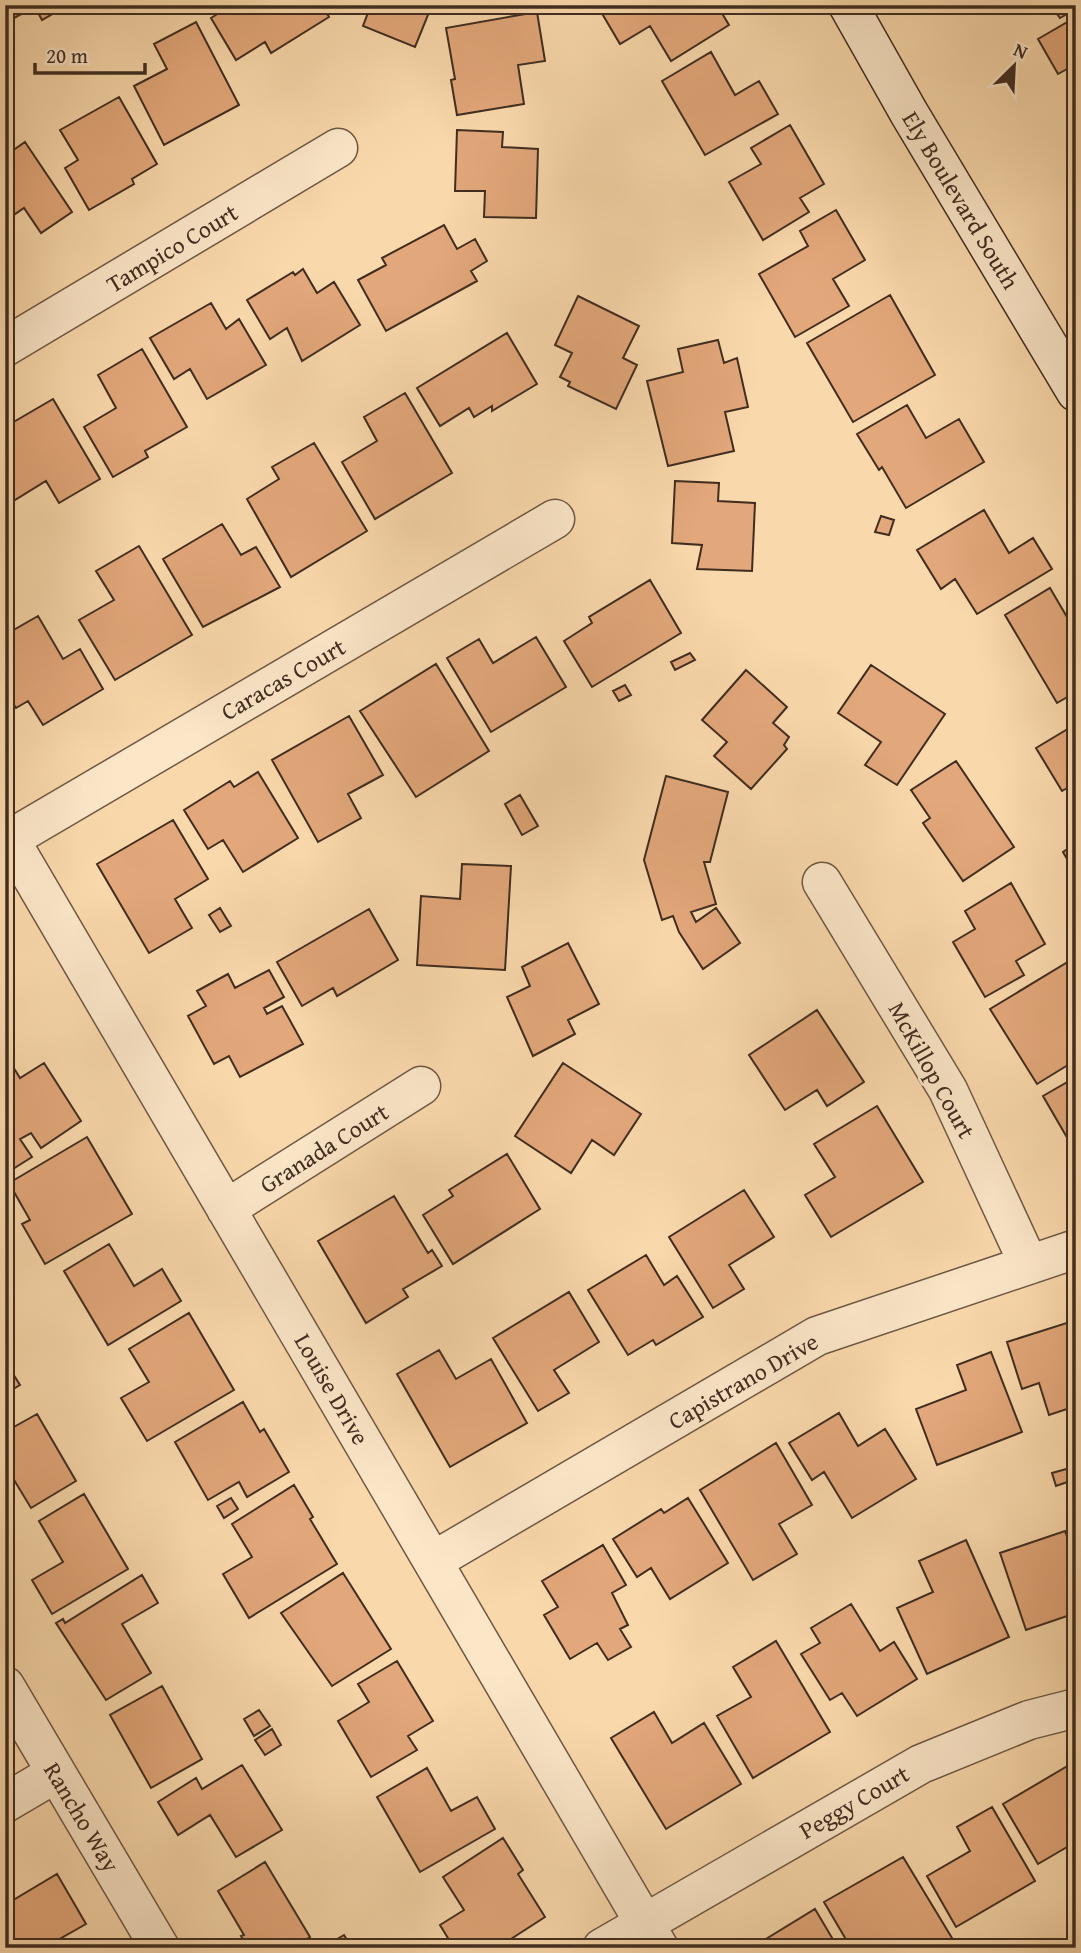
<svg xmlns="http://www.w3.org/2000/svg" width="1081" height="1953" font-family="'Gentium Book Plus',serif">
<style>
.building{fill:#e2a77a;stroke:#402d20;stroke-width:2}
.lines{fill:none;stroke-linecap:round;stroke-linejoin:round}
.street-casing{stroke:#6e5843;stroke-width:41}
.secondary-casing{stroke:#402d20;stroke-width:41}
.street{stroke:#fbe6c8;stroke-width:38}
.secondary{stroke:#fbe6c8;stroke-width:38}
.labels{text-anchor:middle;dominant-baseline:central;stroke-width:5;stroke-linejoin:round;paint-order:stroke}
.street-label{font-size:24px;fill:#402d20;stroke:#fbe6c8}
</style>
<rect width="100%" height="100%" fill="#f9d8ab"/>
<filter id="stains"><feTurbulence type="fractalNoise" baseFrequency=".00286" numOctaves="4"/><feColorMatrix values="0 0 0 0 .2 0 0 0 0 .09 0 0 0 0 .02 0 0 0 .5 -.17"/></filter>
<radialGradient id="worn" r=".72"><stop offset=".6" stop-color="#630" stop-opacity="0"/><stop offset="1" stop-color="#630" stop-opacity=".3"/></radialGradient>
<path class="building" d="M5,5H21L25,12L5,23Z
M34,5H68L42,20Z
M232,5H322L329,17L271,53L265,42L236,60L211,18Z
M371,5H432L415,47L363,26Z
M597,5H717L729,25L671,61L650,26L620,44Z
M1033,5H1076V9L1060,18L1051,6L1037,13Z
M537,12L545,61L518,65L524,104L457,115L451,80L455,79L446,28Z
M1076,17V64L1058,74L1038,39Z
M196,22L239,105L164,145L134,86L167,69L154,44Z
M711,52L735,95L759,81L778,114L705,155L662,81Z
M119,97L157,164L132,179L134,184L89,210L65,168L78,160L60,130Z
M790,125L824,184L800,198L809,212L763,240L729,182L761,164L751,148Z
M457,130L503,132L502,147L538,149L536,218L484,217L485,191H455Z
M25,142L72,212L41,233L24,208L5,221V156Z
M836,210L865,260L833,279L849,306L795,337L759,274L808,246L800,231Z
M444,225L457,249L475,239L487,261L471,271L477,281L386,331L358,280L386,265L382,258Z
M303,269L317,293L334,282L360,325L302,361L287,328L270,339L247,300L293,272L295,275Z
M890,295L935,375L853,422L807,343Z
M578,296L639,326L623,358L637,365L616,409L568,386L570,382L560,377L572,353L555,345Z
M211,303L226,329L239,319L266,365L207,399L190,369L174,379L150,338Z
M507,333L537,384L492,411V406L474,417L469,408L440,426L417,388Z
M718,340L724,363L737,358L748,407L725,412L734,451L668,466L647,381L683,372L678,349Z
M142,349L187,427L145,451L148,457L113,477L84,427L116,408L98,375Z
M405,393L452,473L375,519L342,462L377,441L364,417Z
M53,399L100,479L59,503L46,481L10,503L5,494V427Z
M907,405L926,438L959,419L984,462L906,508L882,467L879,470L857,434Z
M314,443L367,531L291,577L247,499L279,479L272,467Z
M675,481L719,483L718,501L755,503L752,571L697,569L702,545L672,543Z
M984,510L1009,553L1033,538L1052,569L977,614L955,579L941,589L917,550Z
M881,516L894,520L889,535L875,532Z
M222,524L241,555L256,547L280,587L203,627L163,559Z
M139,546L192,635L115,680L79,620L114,600L96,571Z
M650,580L681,633L592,687L564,641L592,623L589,617Z
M1050,588L1067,617L1073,613L1076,617V692L1057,703L1005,615Z
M38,616L63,659L80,649L103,689L43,725L28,701L16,708L5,690V653L12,648L5,635Z
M536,637L566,687L491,732L447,658L479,639L493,663Z
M690,653L695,660L675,670L671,662Z
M436,664L489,751L416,797L360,711Z
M871,665L945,714L897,785L865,765L881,742L838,713Z
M746,670L787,707L773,723L789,737L784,745L787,749L751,789L714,756L727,742L702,720Z
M625,685L631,695L619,701L613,691Z
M349,716L383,775L348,794L361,818L318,842L272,760Z
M1076,724V783L1062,791L1036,748Z
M956,761L1014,847L963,881L923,823L930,818L911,790Z
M258,772L298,838L243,872L223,840L208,849L184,810L230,781L234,787Z
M666,776L728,792L710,862H704L716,904L691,912L696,922L716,908L740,943L703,969L679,932L673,916L662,920L644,860Z
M520,795L538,826L522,835L505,804Z
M173,820L208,879L175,899L192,928L149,953L97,864Z
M1076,843V870L1074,871L1063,852Z
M462,864L511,866L505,970L417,965L421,896L460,899Z
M1011,883L1045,944L1016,961L1024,975L985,997L953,942L975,929L965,911Z
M220,908L231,926L220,932L209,915Z
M369,909L398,960L337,996L333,988L302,1006L277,962Z
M568,943L599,1004L568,1020L575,1034L533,1056L507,997L530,986L522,967Z
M1076,957V1060L1037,1084L990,1009Z
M269,970L284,997L264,1008L267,1014L282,1006L303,1044L240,1077L229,1056L214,1064L188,1016L206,1006L197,991L228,974L235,988Z
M817,1010L864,1082L827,1106L817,1090L785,1110L749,1055Z
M44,1063L81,1121L41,1148L31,1133L20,1139L32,1157L5,1174V1069L12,1065L20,1078Z
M563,1063L641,1114L614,1155L592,1140L571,1173L515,1136Z
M1076,1077V1153L1043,1096Z
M877,1106L923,1182L831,1237L805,1195L835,1177L814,1144Z
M87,1137L132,1214L45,1264L22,1224L30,1220L9,1183Z
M507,1154L540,1209L453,1264L423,1215L453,1196L449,1190Z
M744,1190L774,1237L729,1265L744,1289L713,1308L669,1237Z
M394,1196L428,1253L432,1250L442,1266L403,1289L408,1297L366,1323L318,1241Z
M109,1244L134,1286L162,1269L181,1301L108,1345L64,1271Z
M646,1255L664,1285L677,1276L703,1317L656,1345L653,1340L628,1355L588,1290Z
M569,1292L599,1342L554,1370L569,1393L538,1411L493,1338Z
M189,1313L234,1390L147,1441L121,1398L149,1382L129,1349Z
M1076,1320V1406L1049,1415L1039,1383L1022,1389L1007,1342Z
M439,1350L456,1379L491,1359L527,1423L450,1467L397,1374Z
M991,1352L1022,1432L937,1465L916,1409L966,1390L957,1365Z
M5,1361L20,1385L5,1394Z
M243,1402L260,1432L264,1429L289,1472L247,1497L239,1482L208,1500L175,1442Z
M839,1413L858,1446L885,1429L916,1479L852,1518L824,1472L812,1480L789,1443Z
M37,1414L76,1481L31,1508L5,1465V1432Z
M776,1443L812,1505L779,1524L797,1554L753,1580L700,1490Z
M1070,1468L1073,1480L1056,1486L1052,1473Z
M294,1485L313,1517L310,1519L337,1564L249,1618L223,1574L252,1557L232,1524Z
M84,1494L128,1569L52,1614L32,1580L63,1562L39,1521Z
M231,1498L238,1509L224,1518L217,1506Z
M688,1498L728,1563L670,1599L651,1568L637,1577L613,1539L661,1509L664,1513Z
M1065,1531L1076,1562V1613L1026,1630L1000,1553Z
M966,1540L1009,1637L927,1674L897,1608L933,1592L919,1561Z
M603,1545L626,1585L612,1593L628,1625L620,1629L631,1647L608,1660L597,1643L570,1659L544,1615L558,1607L542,1581Z
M343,1573L391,1649L332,1686L281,1613Z
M142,1575L158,1603L122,1624L151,1673L106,1700L56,1623L63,1619L65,1623Z
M851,1604L880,1651L894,1642L917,1679L857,1716L842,1693L830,1700L801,1654L820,1643L811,1628Z
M776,1641L830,1732L753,1778L717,1716L751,1697L733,1667Z
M397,1661L433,1721L408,1736L417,1750L371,1777L338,1721L369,1702L358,1684Z
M162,1686L202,1759L151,1788L110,1715Z
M259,1710L270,1726L254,1736L244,1719Z
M654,1712L672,1743L704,1723L741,1784L666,1829L611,1738Z
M272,1729L281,1745L265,1755L255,1740Z
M1076,1761V1846L1074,1843L1038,1864L1003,1804Z
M242,1765L282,1830L236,1857L210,1815L178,1835L158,1802L196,1778L202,1789Z
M427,1768L451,1811L477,1797L495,1829L420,1872L377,1797Z
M992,1807L1035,1881L956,1927L927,1876L970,1851L957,1827Z
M503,1838L523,1870L518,1874L545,1917L497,1948H454L440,1925L464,1910L443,1877Z
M903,1857L958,1948H897L895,1944L889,1948H851L824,1902Z
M265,1862L310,1937L292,1948H248L241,1936L244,1935L218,1891Z
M57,1874L86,1924L58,1940L62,1948H5V1905Z
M815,1909L838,1948H751Z
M344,1935L352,1948H322Z"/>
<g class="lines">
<g class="street-casing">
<path id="street" d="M5,347L338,148
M5,831L659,1948
M10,839L555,519
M822,882L948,1090L1029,1265
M226,1209L421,1086
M433,1561L817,1336L1076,1249
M5,1686L160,1948
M5,1803L56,1773
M602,1948L921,1764L1029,1720L1076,1708"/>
</g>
<g class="secondary-casing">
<path id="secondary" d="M848,5L909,113L1076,392"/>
</g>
<use href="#street" class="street"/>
<use href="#secondary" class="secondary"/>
</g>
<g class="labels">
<g class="street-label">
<text transform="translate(961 200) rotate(59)">Ely Boulevard South</text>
<text transform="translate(172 248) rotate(-31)">Tampico Court</text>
<text transform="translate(283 679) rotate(-30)">Caracas Court</text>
<text transform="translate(932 1070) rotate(61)">McKillop Court</text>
<text transform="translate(324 1148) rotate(-32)">Granada Court</text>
<text transform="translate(743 1381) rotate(-30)">Capistrano Drive</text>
<text transform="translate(332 1389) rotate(60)">Louise Drive</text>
<text transform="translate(854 1802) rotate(-30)">Peggy Court</text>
<text transform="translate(82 1817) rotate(59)">Rancho Way</text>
</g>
</g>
<rect width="1081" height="1953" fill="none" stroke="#f9d8ab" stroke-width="28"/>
<rect x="7" y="7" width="1067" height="1939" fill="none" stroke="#402d20" stroke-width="3.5"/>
<rect x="14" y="14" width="1053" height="1925" fill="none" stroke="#402d20" stroke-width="2"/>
<g transform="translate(1014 66) rotate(24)" stroke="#fbe6c8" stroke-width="5" paint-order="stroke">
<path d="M0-5L12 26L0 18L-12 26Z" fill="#402d20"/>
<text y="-10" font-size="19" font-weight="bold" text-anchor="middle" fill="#402d20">N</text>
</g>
<path d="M35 63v10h110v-10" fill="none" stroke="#402d20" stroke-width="3.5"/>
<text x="46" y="63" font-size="21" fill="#402d20" stroke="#fbe6c8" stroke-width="5" paint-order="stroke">20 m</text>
<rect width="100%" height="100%" filter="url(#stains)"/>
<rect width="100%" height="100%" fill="url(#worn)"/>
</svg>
